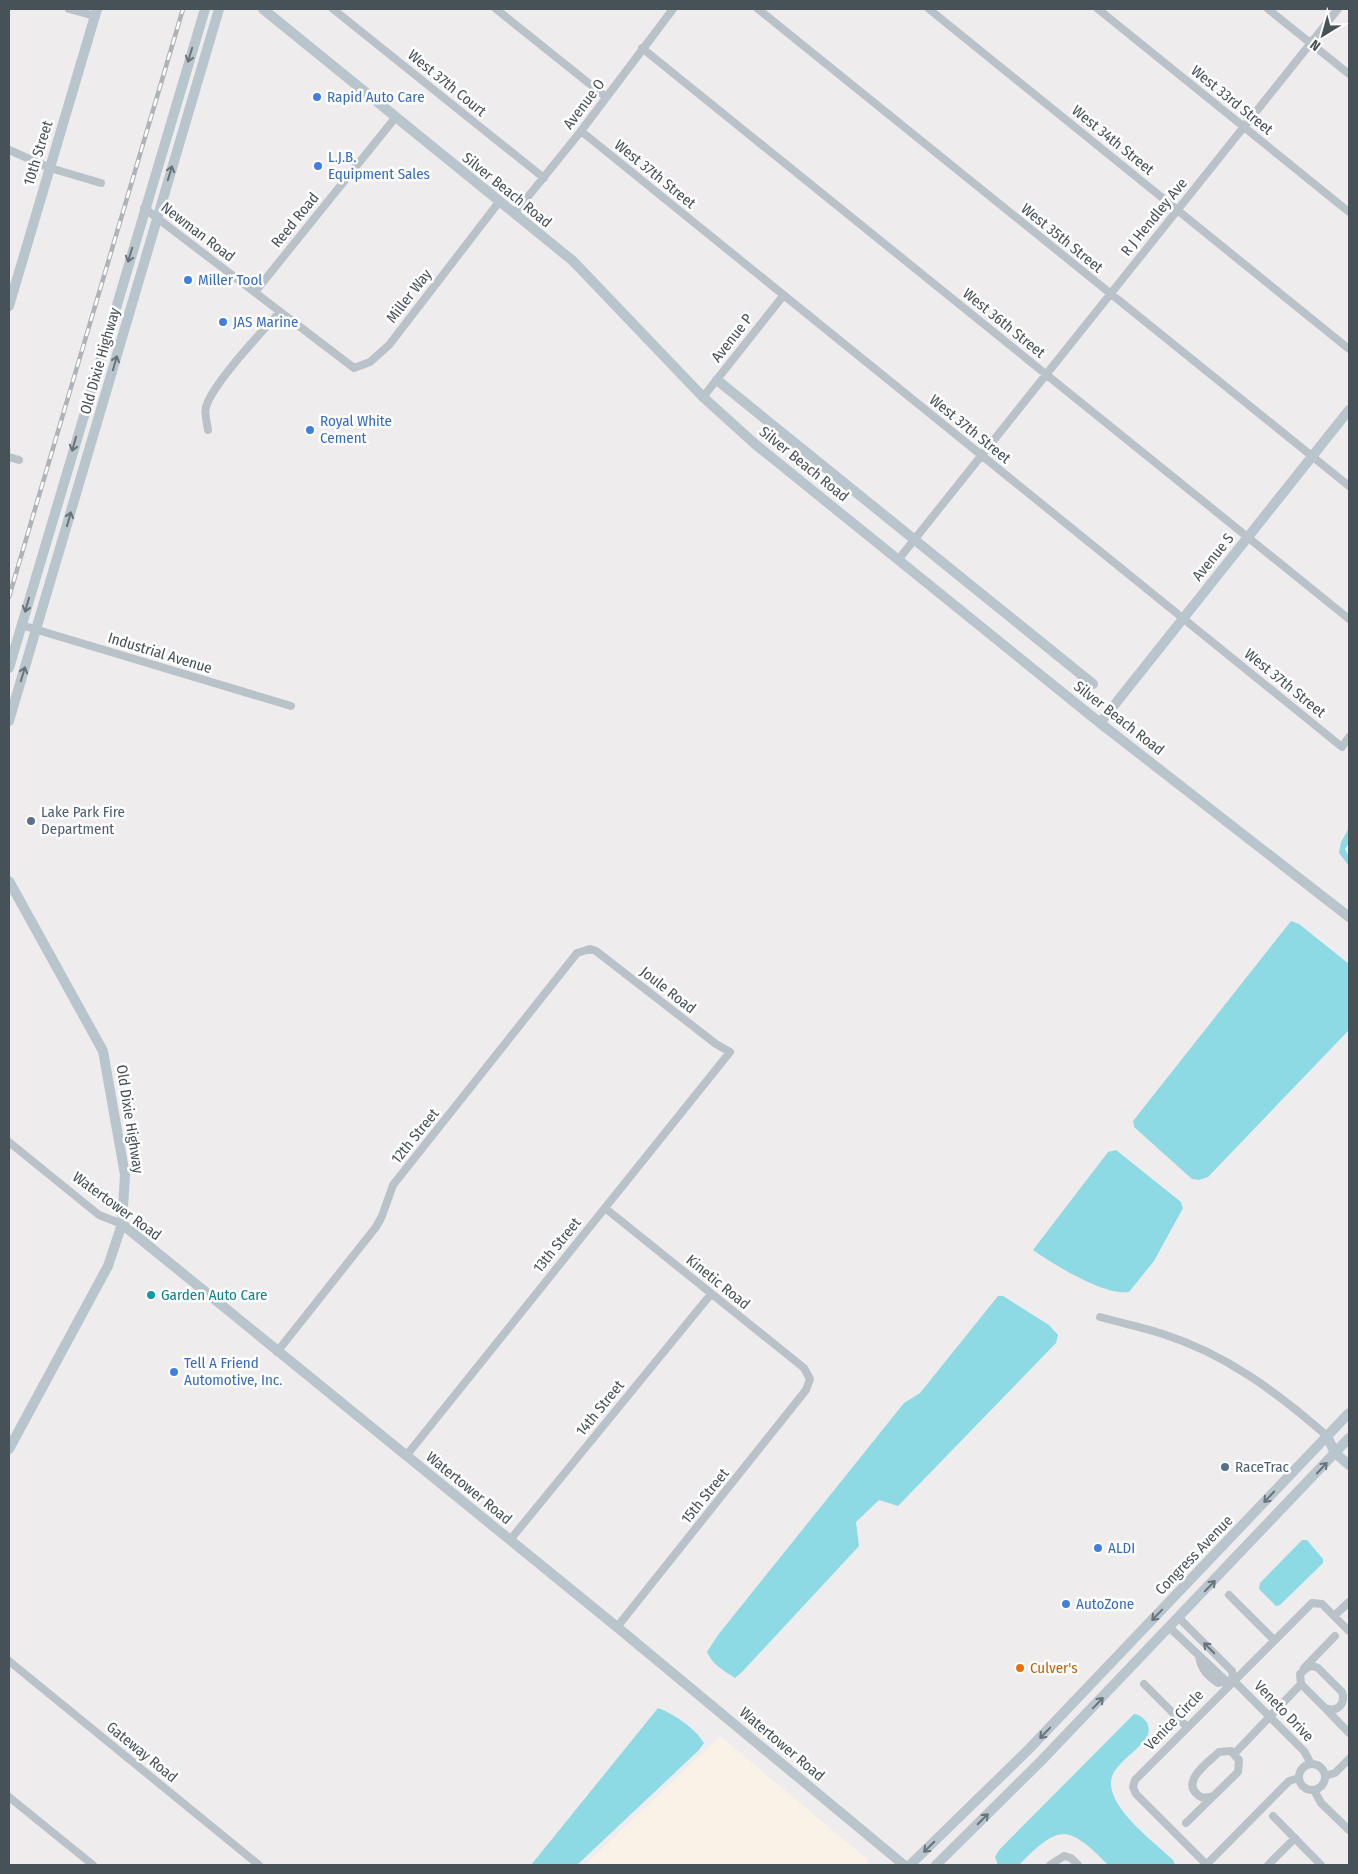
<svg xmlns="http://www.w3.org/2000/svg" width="1358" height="1874" font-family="'Fira Sans Condensed',sans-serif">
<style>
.commercial{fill:#faf2e6}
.water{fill:#8edae4}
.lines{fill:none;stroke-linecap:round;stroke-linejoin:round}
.street{stroke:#b9c2c8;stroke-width:8}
.secondary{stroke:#b9c5cd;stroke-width:10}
.rail-casing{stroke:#afb2b6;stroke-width:4.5}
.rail{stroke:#fff;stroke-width:2.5;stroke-dasharray:8;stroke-linecap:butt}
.oneway{stroke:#68747b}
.oneway2{stroke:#68737a}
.shop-dot{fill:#3f7fe0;stroke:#fff;stroke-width:2}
.service-dot{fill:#5c6f8a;stroke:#fff;stroke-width:2}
.culture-dot{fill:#0f9aa8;stroke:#fff;stroke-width:2}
.food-dot{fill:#e8710a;stroke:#fff;stroke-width:2}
.labels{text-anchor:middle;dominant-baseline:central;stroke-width:5;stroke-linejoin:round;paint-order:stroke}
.street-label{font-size:15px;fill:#465158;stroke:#fff}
.shop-label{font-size:15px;fill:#366cbe;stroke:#fff;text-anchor:start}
.service-label{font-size:15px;fill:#4e5e75;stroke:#fff;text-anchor:start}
.culture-label{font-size:15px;fill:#0d838f;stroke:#fff;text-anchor:start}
.food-label{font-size:15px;fill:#c56008;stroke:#fff;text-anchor:start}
</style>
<rect width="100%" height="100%" fill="#efeced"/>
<path class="commercial" d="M720,1736L867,1859V1865H585Z"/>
<path class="water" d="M1349,828V843L1345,849L1349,857V866L1339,853L1341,842Z
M1291,921L1299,924L1349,964V1030L1208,1177L1199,1180L1192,1179L1134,1127L1133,1121Z
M1116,1150L1181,1202L1183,1208L1154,1261L1129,1292C1104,1296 1053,1264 1033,1250L1108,1152Z
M998,1296H1003L1049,1325L1058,1335L1056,1343L898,1506L879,1500L856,1522L859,1546L742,1672L735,1678C724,1671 712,1664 707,1652L718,1635L904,1403L920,1393Z
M1302,1540H1307L1323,1559V1563L1280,1605L1276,1606L1259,1589L1260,1583Z
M658,1708C674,1714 695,1728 704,1743L699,1750L577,1865H531Z
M1134,1714C1145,1716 1151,1725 1148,1735C1140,1749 1123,1758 1114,1772C1097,1801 1155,1842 1173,1860L1175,1865H1108C1068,1824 1059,1824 1019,1865H998L995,1857L999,1850Z"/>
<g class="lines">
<path class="street" d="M69,9L95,16
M333,9L544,178
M496,9L606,97
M758,9L1349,486
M929,9L1349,349
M1098,9L1349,212
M1268,9L1349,74
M642,48L1349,619
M581,131L1342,747L1349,737
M9,150L50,168L101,183
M144,208L354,368L370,362L389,345L499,202
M514,214L581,131L673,9
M255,292L395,118
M703,397L783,296
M208,430C207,423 204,413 206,407C212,385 263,330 280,312
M9,457L19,460
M898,560L1338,9
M21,625L291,706
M9,1142L99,1215L122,1224
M605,1208L804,1368L810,1379L806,1390L617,1627
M1100,1317C1121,1323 1142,1327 1163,1334C1226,1354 1278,1393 1327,1436
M277,1352L376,1227L382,1216L393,1185L577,953L590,949L596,951L716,1044L730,1052L406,1456
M510,1540L711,1294
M1229,1595L1274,1640
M1334,1616L1349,1602
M1179,1618L1232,1671L1233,1680L1304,1751L1311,1764
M1170,1628L1226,1681L1233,1680
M1199,1656C1201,1670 1207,1675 1218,1683L1226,1681
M9,1661L259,1865
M1313,1666L1318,1668L1342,1692C1346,1704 1337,1713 1325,1708L1301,1684L1300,1674L1308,1667Z
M1304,1668L1335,1636
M1144,1684L1187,1727
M1325,1708L1349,1733
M1235,1753L1301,1684
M1299 1777a13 13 0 1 1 26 0a13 13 0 1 1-26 0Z
M1325,1776L1335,1773L1349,1759
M1314,1790L1321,1803L1349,1830
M9,1797L93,1865
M1273,1816L1321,1865
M1186,1823L1238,1772L1239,1760L1231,1751L1219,1752C1210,1761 1180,1781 1198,1795C1202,1799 1207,1798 1213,1796
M1050,1865L1064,1856L1071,1858L1078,1865
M1206,1865L1289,1781L1299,1778
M1207,1865L1136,1794L1133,1787L1135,1780L1312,1603L1322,1604L1349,1631
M1268,1865L1295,1838"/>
<path class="secondary" d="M263,9L573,261L703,397L755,444L1100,723L1349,917
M9,306L97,9
M717,380L1093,684
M9,668L205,9
M9,721L219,9
M1100,723L1349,410
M9,881L103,1051L125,1175L122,1224L108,1266L9,1449
M122,1224L617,1627L904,1865
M1327,1436L1335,1453L1349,1465
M910,1865L1028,1750L1349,1413
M936,1865L1041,1761L1349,1438"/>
<g class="rail-casing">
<path id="rail" d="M9,597L183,9"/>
</g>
<use href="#rail" class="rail"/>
</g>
<defs><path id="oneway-shaft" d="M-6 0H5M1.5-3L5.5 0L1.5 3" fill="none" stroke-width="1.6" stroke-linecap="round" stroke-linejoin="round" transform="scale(1.25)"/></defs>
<g class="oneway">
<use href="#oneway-shaft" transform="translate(190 55) rotate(107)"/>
<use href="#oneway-shaft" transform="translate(170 173) rotate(-73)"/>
<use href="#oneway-shaft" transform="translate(130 255) rotate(107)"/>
<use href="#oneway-shaft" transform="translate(115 363) rotate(-74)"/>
<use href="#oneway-shaft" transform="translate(74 444) rotate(106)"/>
<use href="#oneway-shaft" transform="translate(69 519) rotate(-74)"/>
<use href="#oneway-shaft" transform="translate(27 605) rotate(106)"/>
<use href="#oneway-shaft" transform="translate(23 674) rotate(-73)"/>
<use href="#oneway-shaft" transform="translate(1322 1468) rotate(-47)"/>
<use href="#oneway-shaft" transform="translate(1269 1497) rotate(133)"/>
<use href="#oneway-shaft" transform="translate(1210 1586) rotate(-46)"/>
<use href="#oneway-shaft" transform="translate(1157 1615) rotate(134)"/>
<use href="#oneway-shaft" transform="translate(1098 1703) rotate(-46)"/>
<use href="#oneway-shaft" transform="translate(1045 1733) rotate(134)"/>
<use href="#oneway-shaft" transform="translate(983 1819) rotate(-45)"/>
<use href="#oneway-shaft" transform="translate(929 1847) rotate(136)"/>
</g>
<use class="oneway2" href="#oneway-shaft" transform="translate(1209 1648) rotate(-135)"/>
<g class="shop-dot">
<circle cx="317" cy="97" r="5"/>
<circle cx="318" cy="166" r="5"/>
<circle cx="188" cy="280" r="5"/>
<circle cx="223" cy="322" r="5"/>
<circle cx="310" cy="430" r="5"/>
<circle cx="174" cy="1372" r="5"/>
<circle cx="1098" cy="1548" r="5"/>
<circle cx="1066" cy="1604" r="5"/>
</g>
<g class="service-dot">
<circle cx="31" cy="821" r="5"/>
<circle cx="1225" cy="1467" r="5"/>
</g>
<circle class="culture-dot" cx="151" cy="1295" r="5"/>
<circle class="food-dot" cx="1020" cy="1668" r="5"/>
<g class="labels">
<g class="street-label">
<text transform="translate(447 83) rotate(39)">West 37th Court</text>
<text transform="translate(1232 100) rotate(39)">West 33rd Street</text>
<text transform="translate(584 104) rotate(-53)">Avenue O</text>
<text transform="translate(1113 140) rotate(39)">West 34th Street</text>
<text transform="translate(38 153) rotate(-73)">10th Street</text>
<text transform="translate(655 174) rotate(39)">West 37th Street</text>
<text transform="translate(507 190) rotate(39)">Silver Beach Road</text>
<text transform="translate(1154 217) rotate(-51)">R J Hendley Ave</text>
<text transform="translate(295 220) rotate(-51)">Reed Road</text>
<text transform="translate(198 232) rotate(37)">Newman Road</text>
<text transform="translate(1062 238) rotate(39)">West 35th Street</text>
<text transform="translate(409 296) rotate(-52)">Miller Way</text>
<text transform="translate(1004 323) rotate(39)">West 36th Street</text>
<text transform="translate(732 338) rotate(-52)">Avenue P</text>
<text transform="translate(100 361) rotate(-74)">Old Dixie Highway</text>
<text transform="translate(970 429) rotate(39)">West 37th Street</text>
<text transform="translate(804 464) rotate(39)">Silver Beach Road</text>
<text transform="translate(1213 557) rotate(-51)">Avenue S</text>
<text transform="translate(160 653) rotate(17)">Industrial Avenue</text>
<text transform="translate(1285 683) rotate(39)">West 37th Street</text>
<text transform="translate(1119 718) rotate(38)">Silver Beach Road</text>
<text transform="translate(668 990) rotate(38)">Joule Road</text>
<text transform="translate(130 1119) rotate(81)">Old Dixie Highway</text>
<text transform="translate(415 1136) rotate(-51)">12th Street</text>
<text transform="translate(117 1206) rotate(36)">Watertower Road</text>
<text transform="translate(557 1245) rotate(-51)">13th Street</text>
<text transform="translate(718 1282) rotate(39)">Kinetic Road</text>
<text transform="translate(600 1408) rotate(-51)">14th Street</text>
<text transform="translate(469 1488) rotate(39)">Watertower Road</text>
<text transform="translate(705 1496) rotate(-51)">15th Street</text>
<text transform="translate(1194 1555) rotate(-46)">Congress Avenue</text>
<text transform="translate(1284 1711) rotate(46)">Veneto Drive</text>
<text transform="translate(1174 1720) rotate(-46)">Venice Circle</text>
<text transform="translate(782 1744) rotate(40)">Watertower Road</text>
<text transform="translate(142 1752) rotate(39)">Gateway Road</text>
</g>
<g class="shop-label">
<text x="327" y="97">Rapid Auto Care</text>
<text x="328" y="157">L.J.B.<tspan x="328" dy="17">Equipment Sales</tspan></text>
<text x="198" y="280">Miller Tool</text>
<text x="233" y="322">JAS Marine</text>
<text x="320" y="421">Royal White<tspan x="320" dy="17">Cement</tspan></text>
<text x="184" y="1363">Tell A Friend<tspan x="184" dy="17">Automotive, Inc.</tspan></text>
<text x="1108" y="1548">ALDI</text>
<text x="1076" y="1604">AutoZone</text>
</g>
<g class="service-label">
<text x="41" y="812">Lake Park Fire<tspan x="41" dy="17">Department</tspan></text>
<text x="1235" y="1467">RaceTrac</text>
</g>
<g class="culture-label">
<text x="161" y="1295">Garden Auto Care</text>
</g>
<g class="food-label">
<text x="1030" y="1668">Culver's</text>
</g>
</g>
<rect width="1358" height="1874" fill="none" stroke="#465158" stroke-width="20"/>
<g transform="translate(1323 35) rotate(217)" stroke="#ffffff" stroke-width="4" paint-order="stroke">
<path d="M0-4L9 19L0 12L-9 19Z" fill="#465158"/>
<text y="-8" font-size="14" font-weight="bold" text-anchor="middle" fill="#465158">N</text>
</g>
</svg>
